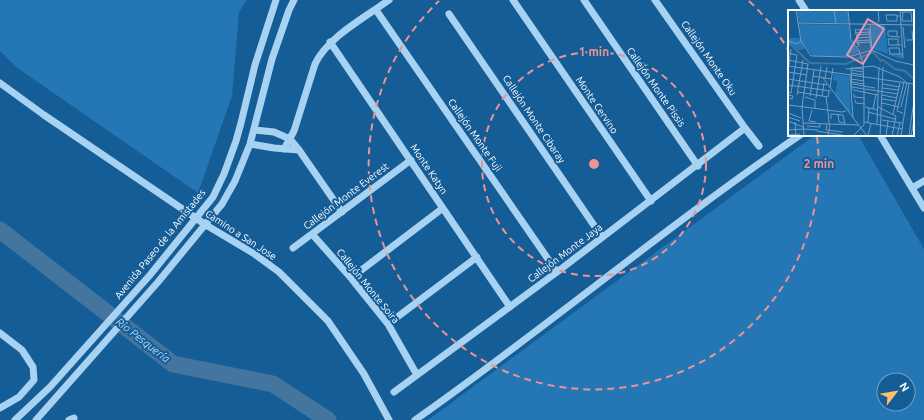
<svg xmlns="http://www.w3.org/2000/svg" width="924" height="420" font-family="Ubuntu,sans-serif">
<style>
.green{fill:#2476b4;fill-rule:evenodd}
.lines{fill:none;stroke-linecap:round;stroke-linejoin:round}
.river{stroke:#43759f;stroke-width:17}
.minor{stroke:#a8d2f2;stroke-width:7}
.ring{fill:none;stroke:#ea9494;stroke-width:2;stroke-dasharray:7 5}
.labels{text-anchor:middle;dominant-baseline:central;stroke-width:4;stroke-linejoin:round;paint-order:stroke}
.street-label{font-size:10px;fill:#fff;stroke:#155d97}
.water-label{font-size:11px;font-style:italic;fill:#b4dbf9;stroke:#155d97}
.inset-river{fill:none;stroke:#43759f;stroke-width:2}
.inset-road{fill:none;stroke:#739ec1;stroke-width:1}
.view{fill:#e497b5;fill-opacity:0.15;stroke:#e497b5;stroke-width:2}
.inset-edge{fill:none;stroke:#fff;stroke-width:2}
.centre{fill:#ea9494;stroke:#155d97;stroke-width:2}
.ring-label{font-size:12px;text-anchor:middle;font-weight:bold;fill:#ea9494;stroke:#155d97;stroke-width:4;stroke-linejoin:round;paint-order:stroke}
</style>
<rect width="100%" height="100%" fill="#155d97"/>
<path class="green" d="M0,0H247L239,12L232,96L198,193L16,67L0,51Z
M815,135H858L924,249V420H428ZM884,380H908V404H884Z"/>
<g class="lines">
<path class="river" d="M0,230L173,364L273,384L328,420"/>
<path class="minor" d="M513,0L651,201
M584,0L698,166
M655,0L745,128L759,146
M799,0L806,11
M376,10L557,272
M449,14L602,237
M330,42L510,307
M0,83L44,115L206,225L253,253L279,272L328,321L364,374L389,420
M255,130L274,132L290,139L299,150L342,212
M880,135L924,208
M250,144L274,148L299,150
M284,149L294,131L315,64C328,37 364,18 389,0
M912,188L924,181
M312,234L351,278L388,324L417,375
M293,248L411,160
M351,278L443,208
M388,324L477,257
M0,333L22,350L33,367L34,380L19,397L0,408
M394,392L557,272L745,128
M15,420L50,387L150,275L213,197L224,174L236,141L241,123L255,65L276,0
M36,420L158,282L222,204L235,181L250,144L272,59L289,10L294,0
M69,420L74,418
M415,420C546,328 668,225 800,135"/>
</g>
<g class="ring">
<circle cx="594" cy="164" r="112"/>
<path d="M749 1A225 225 0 0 1 789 51M817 137A225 225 0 1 1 439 1"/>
</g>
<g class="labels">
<g class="street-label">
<text transform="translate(709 58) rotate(55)">Callejón Monte Oku</text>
<text transform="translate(656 87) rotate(55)">Callejón Monte Pissis</text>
<text transform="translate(597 105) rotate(56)">Monte Cervino</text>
<text transform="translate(534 119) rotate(56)">Callejón Monte Cibaray</text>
<text transform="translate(475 135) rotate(55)">Callejón Monte Fuji</text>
<text transform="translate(429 169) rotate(56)">Monte Katyn</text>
<text transform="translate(346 196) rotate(-37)">Callejón Monte Everest</text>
<text transform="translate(241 235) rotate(33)">Camino a San Jose</text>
<text transform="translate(160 244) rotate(-51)">Avenida Paseo de la Amistades</text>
<text transform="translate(565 253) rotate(-37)">Callejón Monte Jaya</text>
<text transform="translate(368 286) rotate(51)">Callejón Monte Soira</text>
</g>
<g class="water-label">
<text transform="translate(143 340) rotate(38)">Río Pesquería</text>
</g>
</g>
<g transform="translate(788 10)">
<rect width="126" height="126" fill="#155d97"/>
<path d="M9,0H60L61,13L11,12ZM11,14L61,15L63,32L71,42L58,46H25L14,32ZM83,15H97L100,44H114V49L85,39ZM0,28H12L17,39L11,40L0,32ZM46,64L61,66L63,104L47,85L50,68L49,71L45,70Z" fill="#2476b4"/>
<path class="inset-river" d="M0,32L22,53L58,54L85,42L93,51L95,50L107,59L117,61L126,69"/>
<path class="inset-road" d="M8,0L13,31L23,46L60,47L84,40L107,51L126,55M46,0L48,14M60,0L63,30L71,41L75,53L76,80V115L65,126M112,0L115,48M112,2H123L124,12M115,2L114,11H124M109,5V11H99L98,5H108L109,6H112M10,13L126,15M82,14L84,40M88,14L91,11L90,0M115,17L117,38M67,19L71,37M81,19L83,39M67,20L81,19M67,23L81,22M69,25L81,24M109,26V21H100V26L112,27M70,28L82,27M118,30H125L124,21M1,31L9,34L13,31M68,31L82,30M68,33L82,32M110,35V29H100L101,35H113M0,43L9,45L3,83L0,82M112,44L111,38H101L102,44H114M0,50L20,54L14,97L16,126M0,56L126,74M58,59L85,56L112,67L119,73L113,97M63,60L75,62M0,62L3,39M0,62L19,65M63,63L76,65M62,65L65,108M25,66L43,69M35,68L79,126M0,69L39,75M37,69L39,57M63,69L76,71M64,72L76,74M65,74L87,78M95,74L111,77M0,75L43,81M64,77L76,79M42,78L45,58M94,78L111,80M77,79L110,84M64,80L63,58L75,59M65,80L90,85M10,82L40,87L41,81M66,84V87L77,88M0,85L5,86L4,89L0,88M9,85L15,50M94,85L109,88M22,86L26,60M34,86L36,73M17,87L27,90V98M38,87L40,101M28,88L33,56M94,89L108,91M67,90L68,93L77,94M94,93L111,97M0,95L24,98M77,97L90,100M90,97L108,106L104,126M24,98L54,102L58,101M85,99L88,84M24,100L21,111L28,112M40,101L41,114M80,102L107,109M0,103L13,108M115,103L109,101L116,72M50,104L51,112L56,113M105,104L112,73M0,107L12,111M43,109V104L55,105L57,114M94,110L114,113M0,111L15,117M7,112L8,126M76,112L114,119M80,112L81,98M15,113L70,115M39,114L38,120L55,122M89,114L91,57M19,116L32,117V114M16,119L30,120M0,120L15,119M29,121L54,125M0,125L12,124M40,126L42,114M80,126L83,113M92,126L95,57M98,126L100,111M109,126L112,113M113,126L121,74M121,126L125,97M123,126L126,110"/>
<path class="view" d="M80,9L96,19L75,54L59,45Z"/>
<rect width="126" height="126" class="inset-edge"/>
</g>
<circle cx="594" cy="164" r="6" class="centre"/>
<g class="ring-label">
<text x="594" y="56">1 min</text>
<text x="819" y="168">2 min</text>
</g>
<g transform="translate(896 392) rotate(59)"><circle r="19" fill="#155d97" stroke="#739ec1"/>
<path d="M0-3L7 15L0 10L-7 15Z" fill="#ffc268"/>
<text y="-6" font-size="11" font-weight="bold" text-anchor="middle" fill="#ffffff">N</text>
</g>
</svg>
